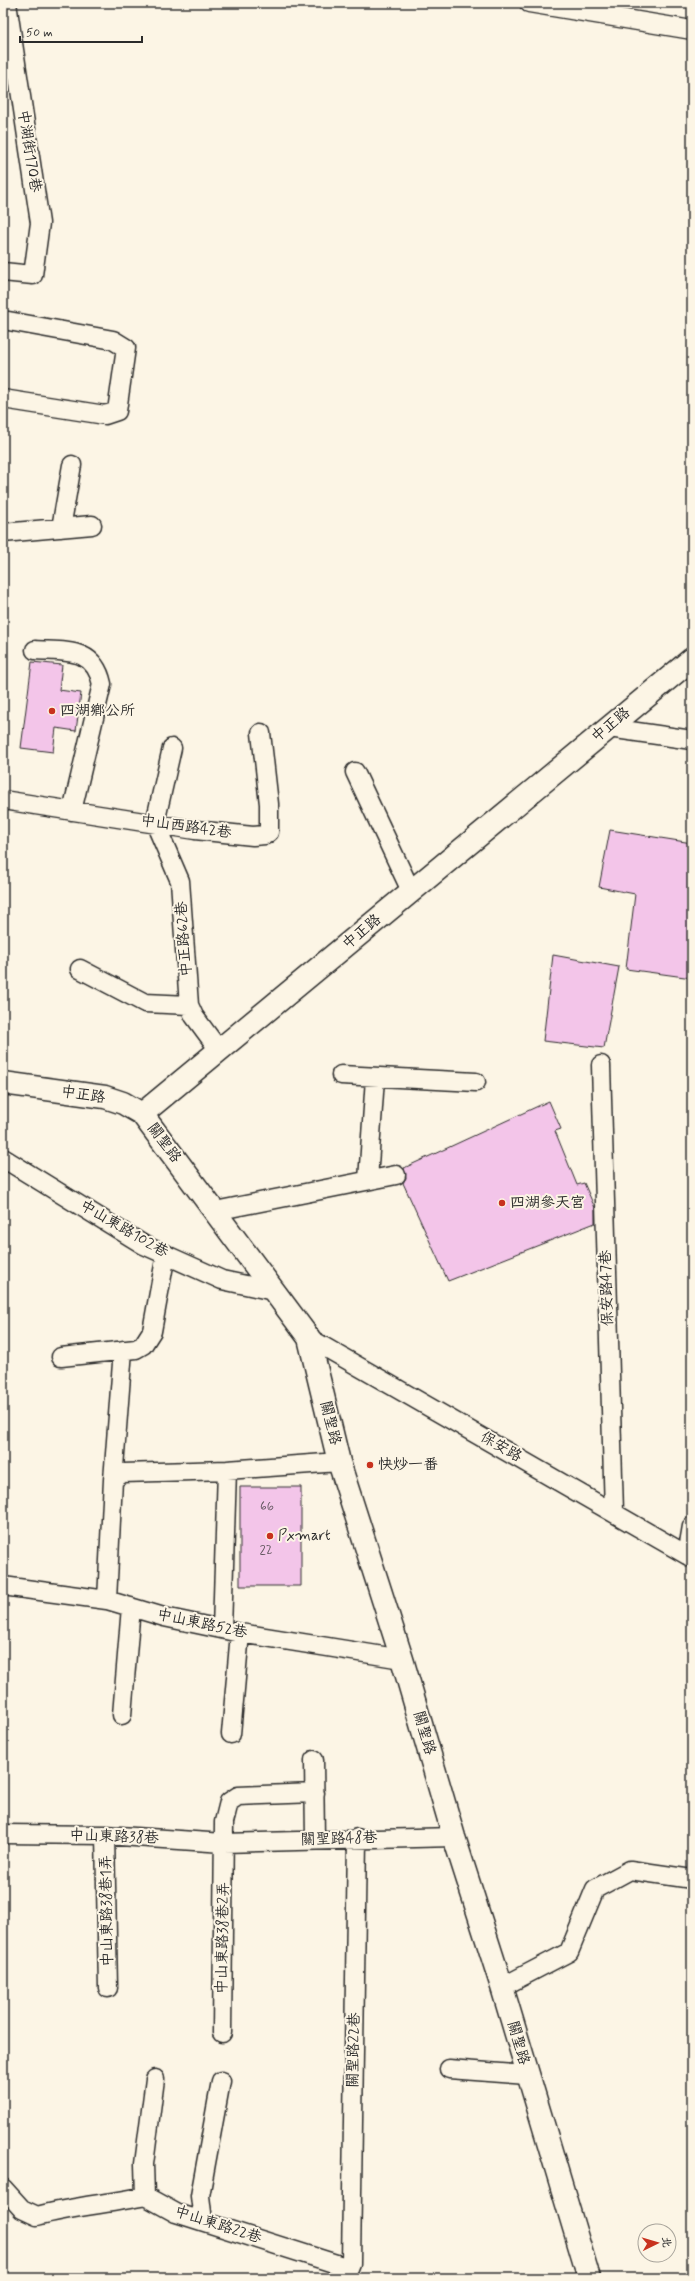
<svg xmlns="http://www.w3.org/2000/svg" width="695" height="2281" font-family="Mynerve,'LXGW WenKai TC',sans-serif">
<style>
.building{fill:#f3c5e9;stroke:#2b2b2b}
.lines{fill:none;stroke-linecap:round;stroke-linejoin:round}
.minor-casing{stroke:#2b2b2b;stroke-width:21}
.major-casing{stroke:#2b2b2b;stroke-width:25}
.minor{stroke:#fcf5e5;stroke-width:18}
.major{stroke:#fcf5e5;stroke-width:22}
.poi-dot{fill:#c8321e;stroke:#fcf5e5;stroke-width:1.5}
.labels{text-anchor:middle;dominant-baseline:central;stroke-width:4;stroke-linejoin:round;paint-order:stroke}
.number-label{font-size:13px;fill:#5d525a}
.street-label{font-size:15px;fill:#2b2b2b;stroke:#fcf5e5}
.poi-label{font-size:15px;fill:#2b2b2b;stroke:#fcf5e5;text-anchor:start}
</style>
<rect width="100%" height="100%" fill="#fcf5e5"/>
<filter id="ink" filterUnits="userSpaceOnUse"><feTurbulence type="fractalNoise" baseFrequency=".025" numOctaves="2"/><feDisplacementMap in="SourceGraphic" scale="8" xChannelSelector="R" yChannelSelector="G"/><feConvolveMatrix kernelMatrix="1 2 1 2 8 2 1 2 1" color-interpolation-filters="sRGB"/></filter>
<g filter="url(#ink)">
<path class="building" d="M32,662L62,665L59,690L81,693L76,731L56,728L53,752L21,748Z
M610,830L692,843V978L626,969L635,894L599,887Z
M553,955L619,967L604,1048L543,1041Z
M549,1101L561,1129L555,1131L577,1185L584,1183L595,1208V1223L448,1281L403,1183L406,1178L404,1168Z
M240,1487H301V1586H240Z"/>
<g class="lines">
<g class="minor-casing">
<path id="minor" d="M529,3L692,30
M3,272L33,275L40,223L7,3
M3,320L113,340L126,348L117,411L105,415L3,399
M61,528L72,465
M3,533L92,525
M35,650C66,652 94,647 102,684L72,811
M609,728L692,740
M172,748L155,823L180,881L189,1005L194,1016L219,1050
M355,772L411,891
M3,800L195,830L253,836L265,835L269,832V804L261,733
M80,969L145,1003L189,1005
M601,1065L614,1512
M341,1075L476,1082
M3,1158L144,1245L222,1280L274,1291
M368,1180L375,1078
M215,1211L396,1175
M309,1338L692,1558
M61,1357L136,1349L143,1345L152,1331L166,1254
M113,1480L123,1350
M687,1555L692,1526
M3,1586L107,1600L164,1617L240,1633L402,1659
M107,1600L113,1480L123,1473L227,1470L339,1462
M222,1629L227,1470
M122,1715L131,1607
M231,1734L240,1633
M314,1760L315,1839
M3,1834L105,1835L224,1843L454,1837
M105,1835L108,1988
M502,1987L569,1952L595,1889L630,1870L692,1879
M222,2033L224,1822L229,1802L238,1796L315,1793
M449,2069L527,2075
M3,2188L22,2209L37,2216C72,2206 109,2204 145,2196L176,2213L349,2268
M145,2196L144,2164L155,2079
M203,2221L200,2196L221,2081
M345,2278L351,2263L357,1838"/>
</g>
<g class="major-casing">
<path id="major" d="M3,1083L105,1097L123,1103L142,1114L309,1338L339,1462L402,1659L454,1837L502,1987L589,2278
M142,1114L692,659"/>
</g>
<use href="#minor" class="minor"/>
<use href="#major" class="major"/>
</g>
</g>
<g class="poi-dot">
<circle cx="52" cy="711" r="4"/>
<circle cx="502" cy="1203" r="4"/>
<circle cx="370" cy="1465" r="4"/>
<circle cx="270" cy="1536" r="4"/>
</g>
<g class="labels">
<g class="number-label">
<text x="267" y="1506">66</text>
<text x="266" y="1550">22</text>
</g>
<g class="street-label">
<text transform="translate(29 151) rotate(81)">中湖街170巷</text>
<text transform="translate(611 725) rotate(-40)">中正路</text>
<text transform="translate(186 827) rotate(8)">中山西路42巷</text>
<text transform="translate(362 932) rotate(-40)">中正路</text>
<text transform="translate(184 939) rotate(-94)">中正路62巷</text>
<text transform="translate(83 1095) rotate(9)">中正路</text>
<text transform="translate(164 1143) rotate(53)">關聖路</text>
<text transform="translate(124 1229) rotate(30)">中山東路102巷</text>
<text transform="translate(607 1288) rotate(-92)">保安路47巷</text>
<text transform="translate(330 1423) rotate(76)">關聖路</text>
<text transform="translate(501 1447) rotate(30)">保安路</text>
<text transform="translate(202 1624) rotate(12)">中山東路52巷</text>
<text transform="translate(424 1733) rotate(74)">關聖路</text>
<text transform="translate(114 1837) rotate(2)">中山東路38巷</text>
<text transform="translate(339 1839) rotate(-2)">關聖路48巷</text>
<text transform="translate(107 1911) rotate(-91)">中山東路38巷1弄</text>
<text transform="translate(223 1938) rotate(-89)">中山東路38巷2弄</text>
<text transform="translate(518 2043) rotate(74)">關聖路</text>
<text transform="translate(354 2050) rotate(-89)">關聖路22巷</text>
<text transform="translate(218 2225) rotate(18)">中山東路22巷</text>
</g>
<g class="poi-label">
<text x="60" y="711">四湖鄉公所</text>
<text x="510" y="1203">四湖參天宮</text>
<text x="378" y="1465">快炒一番</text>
<text x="278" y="1536">Pxmart</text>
</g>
</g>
<rect width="695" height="2281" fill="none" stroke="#fcf5e5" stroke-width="16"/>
<rect x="8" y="8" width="679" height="2265" fill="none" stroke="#2b2b2b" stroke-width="1.5" filter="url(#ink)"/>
<g transform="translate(657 2243) rotate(85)"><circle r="19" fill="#fcf5e5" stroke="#a8a49b"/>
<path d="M0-3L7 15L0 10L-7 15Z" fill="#c8321e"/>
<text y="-6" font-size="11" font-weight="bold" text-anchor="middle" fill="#2b2b2b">北</text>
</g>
<path d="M20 36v6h122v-6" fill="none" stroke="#2b2b2b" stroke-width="2"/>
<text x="26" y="36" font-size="12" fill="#2b2b2b" stroke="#fcf5e5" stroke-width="3" paint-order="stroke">50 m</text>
</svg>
